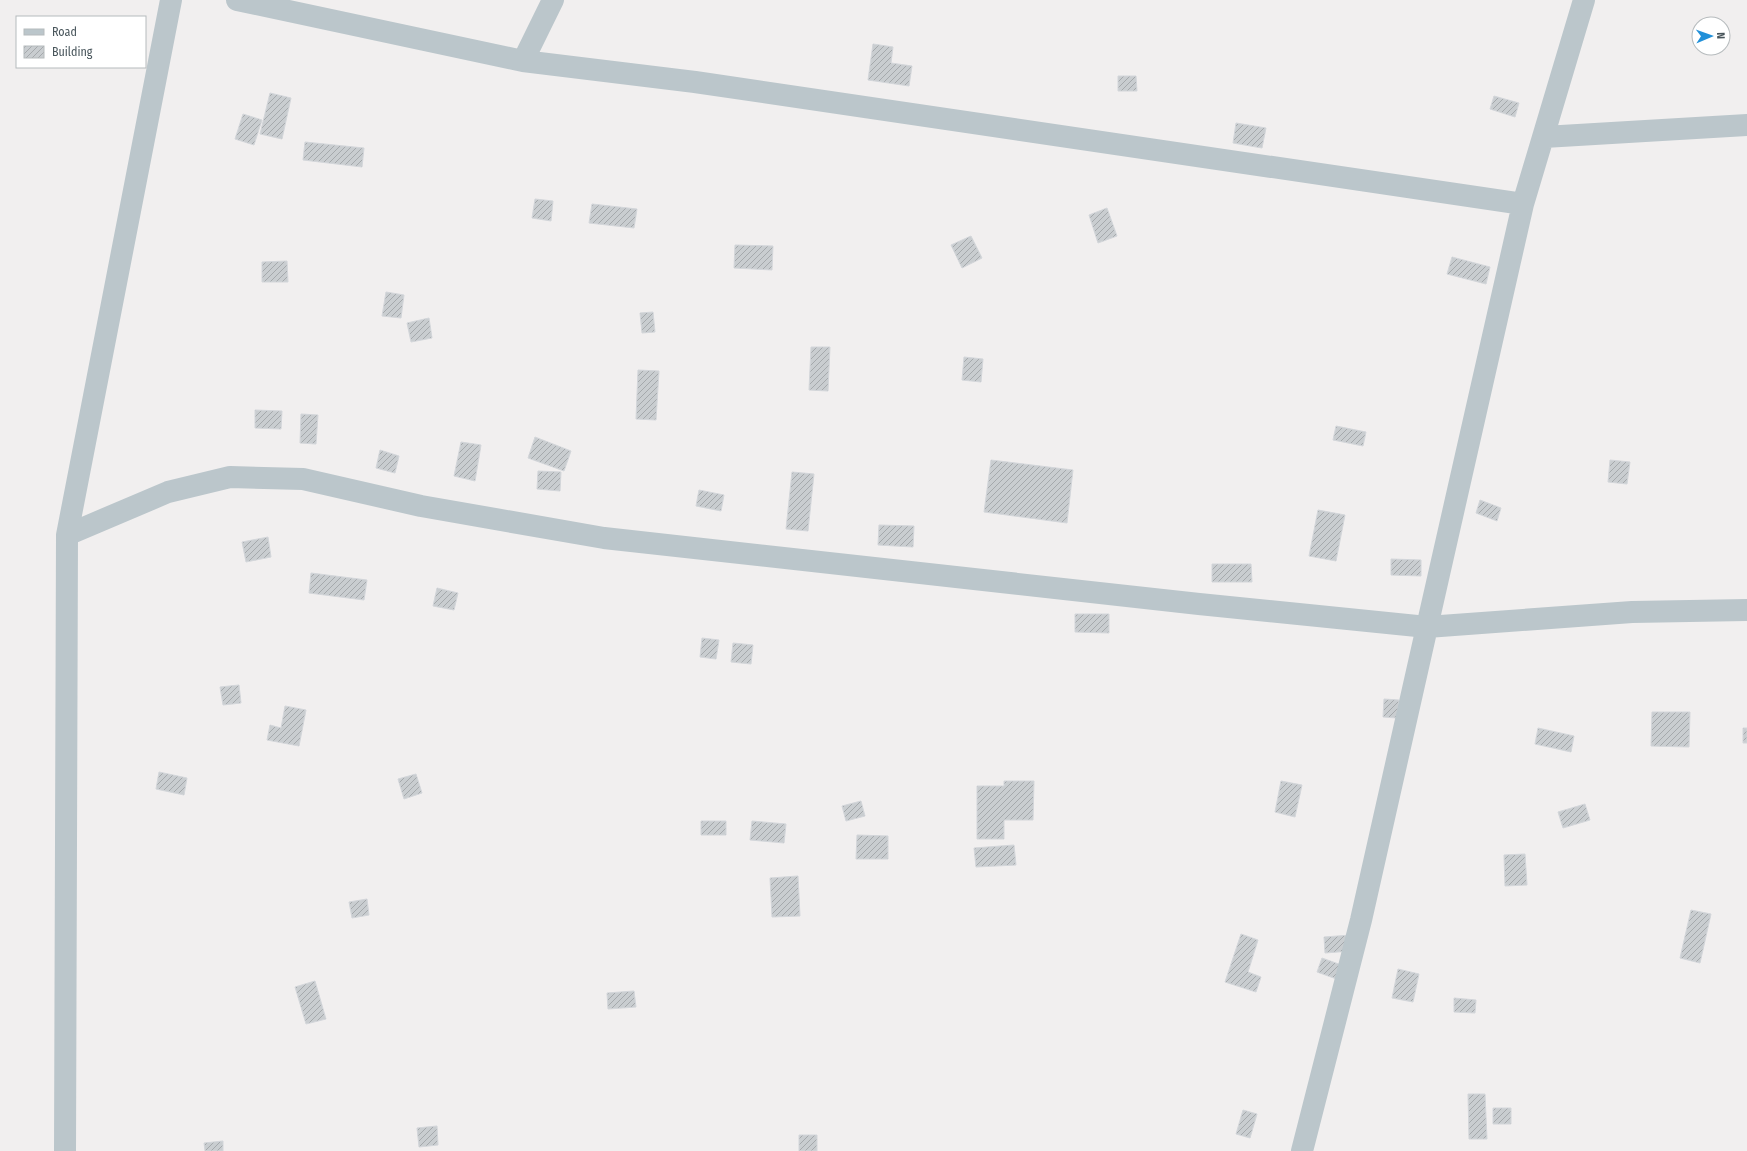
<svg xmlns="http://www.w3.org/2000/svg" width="1747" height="1151" font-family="'Fira Sans Condensed',sans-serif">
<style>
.building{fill:url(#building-hatch);stroke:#d3d6da}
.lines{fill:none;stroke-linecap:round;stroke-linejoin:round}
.minor{stroke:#bbc6cb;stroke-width:22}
</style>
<defs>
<pattern id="building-hatch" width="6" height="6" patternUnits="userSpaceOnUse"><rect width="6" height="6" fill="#c9cdd0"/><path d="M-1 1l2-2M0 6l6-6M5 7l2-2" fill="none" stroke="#a5a9ac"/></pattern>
</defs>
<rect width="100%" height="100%" fill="#f1efef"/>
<path class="building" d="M873,44L893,47L891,63L912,66L909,86L868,80Z
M1118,76H1136L1137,91H1118Z
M270,93L291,98L282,139L260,134Z
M1494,96L1519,103L1515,117L1490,109Z
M243,114L262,120L254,145L235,139Z
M1236,123L1266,128L1262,148L1233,143Z
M305,142L364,148L362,167L303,160Z
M535,199L553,201L551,221L532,218Z
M592,204L637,209L634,228L589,223Z
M1107,208L1117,236L1098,243L1089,215Z
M971,236L982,258L962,268L951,245Z
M735,245L773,246L772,270L734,268Z
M1452,257L1490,267L1486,284L1447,274Z
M287,261L288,282H262V262Z
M386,292L404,295L401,318L382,316Z
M653,312L655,332L642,333L640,313Z
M429,318L432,338L411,342L407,323Z
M811,347H830L828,391L809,390Z
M964,357L983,359L981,382L962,380Z
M638,370L659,371L656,420L636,419Z
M255,410L282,411L281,429L255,428Z
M301,414L318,415L316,444L300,443Z
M1336,426L1366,432L1363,446L1333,440Z
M535,437L571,451L564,471L528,458Z
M461,442L481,445L475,481L454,476Z
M380,450L399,456L395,473L376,468Z
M991,460L1073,470L1067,523L984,512Z
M1610,460L1630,462L1627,484L1608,482Z
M538,471L561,472L560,491L537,489Z
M792,472L814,474L808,531L786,529Z
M699,490L724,495L721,511L696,506Z
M1480,500L1501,508L1497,521L1476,513Z
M1318,510L1345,515L1336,561L1309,556Z
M879,525L914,526L913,547L878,545Z
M268,537L271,557L246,562L242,542Z
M1391,559L1421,560V576L1391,575Z
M1212,564H1251L1252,582H1212Z
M311,573L367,580L364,600L309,593Z
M437,588L458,593L454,610L433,606Z
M1075,614H1109V633L1075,632Z
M702,638L719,640L716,659L700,657Z
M733,643L753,645L751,664L731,662Z
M239,685L241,703L223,705L220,687Z
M1384,699L1399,700L1397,718L1383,717Z
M285,706L306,710L299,746L267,740L270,725L281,728Z
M1652,712H1690L1689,747L1651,746Z
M1538,728L1574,736L1571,752L1535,744Z
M1743,728H1747V743H1743Z
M159,772L187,778L184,795L156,789Z
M416,774L422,793L404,799L398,779Z
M1004,781H1034L1033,820H1004V839H977V786H1004Z
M1281,781L1302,785L1295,817L1275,812Z
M861,801L865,816L846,821L842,806Z
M1585,804L1590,820L1563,828L1558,812Z
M701,821H726V835H701Z
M752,821L786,824L784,843L750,840Z
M857,835L888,836V859H856Z
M1014,845L1016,865L976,867L974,848Z
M1525,854L1527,885L1505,886L1504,855Z
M798,876L800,916L772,917L770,878Z
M367,899L369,915L352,918L349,902Z
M1691,910L1711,914L1700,963L1680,958Z
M1241,934L1258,940L1248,972L1261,977L1256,992L1225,982Z
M1351,935V951L1325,953L1324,937Z
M1322,958L1347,967L1342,981L1317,972Z
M1398,969L1419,974L1413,1002L1392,998Z
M315,981L326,1019L306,1024L295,987Z
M634,991L636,1007L608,1009L607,993Z
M1454,998L1476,1000L1475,1013L1454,1012Z
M1468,1094H1485L1487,1139H1469Z
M1493,1108H1511V1124H1493Z
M1243,1110L1257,1114L1250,1138L1236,1134Z
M437,1126L438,1145L419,1147L417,1128Z
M799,1135H817V1151H799Z
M223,1141V1151H205L204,1143Z"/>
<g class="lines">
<path class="minor" d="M237,0L523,61L695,82L1523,204
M1584,0L1523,204L1427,627L1632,612L1747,610
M523,61L553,0
M1544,137L1747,125
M67,535L168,492L230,477L303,479L421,506L604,538L1199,604L1427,627L1361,920L1302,1151
M65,1151L67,535L171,0"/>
</g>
<rect x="16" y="16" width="130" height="52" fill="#ffffff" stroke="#b6bbbd"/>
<rect x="24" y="29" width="20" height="6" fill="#bbc6cb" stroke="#b6bbbd"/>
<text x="52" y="36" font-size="12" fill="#48555b">Road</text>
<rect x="24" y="46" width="20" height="12" fill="url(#building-hatch)" stroke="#b6bbbd"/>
<text x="52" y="56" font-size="12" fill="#48555b">Building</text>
<g transform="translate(1711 36) rotate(88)"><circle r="19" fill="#ffffff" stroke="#b6bbbd"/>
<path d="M0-3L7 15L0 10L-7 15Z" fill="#2190d9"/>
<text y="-6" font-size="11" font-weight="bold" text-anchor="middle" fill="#48555b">N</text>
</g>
</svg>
